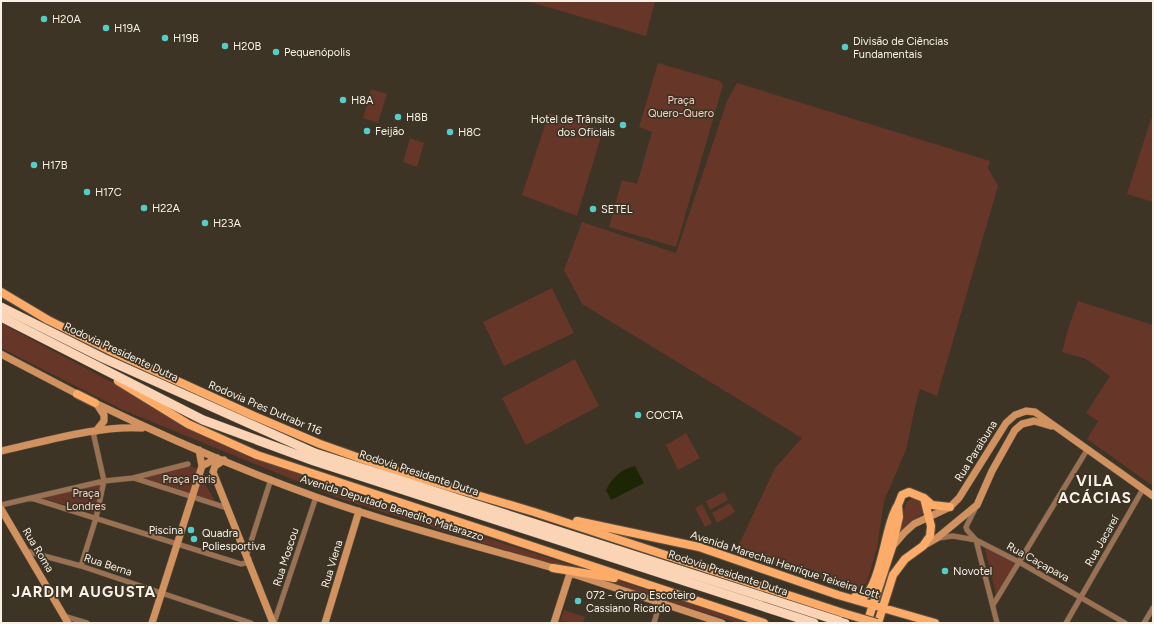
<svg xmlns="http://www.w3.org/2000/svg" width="1154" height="624" font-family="Figtree,sans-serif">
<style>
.green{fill:#663628}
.water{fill:#1c2605}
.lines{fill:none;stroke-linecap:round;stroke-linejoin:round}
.street-casing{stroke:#5b5244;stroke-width:6}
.secondary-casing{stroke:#5b5244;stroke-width:8}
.primary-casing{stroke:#5b5244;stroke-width:10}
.highway-casing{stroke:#5b5244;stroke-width:10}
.street{stroke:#9a7253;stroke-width:5}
.secondary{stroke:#d2925f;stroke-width:7}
.primary{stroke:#fdab68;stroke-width:8}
.highway{stroke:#fbd3b5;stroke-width:9}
.primary-bridge-casing{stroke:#5b5244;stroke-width:10;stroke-linecap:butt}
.primary-bridge{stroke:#fdab68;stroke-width:8}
.poi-dot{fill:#54cdc8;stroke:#3d3425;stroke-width:1.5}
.labels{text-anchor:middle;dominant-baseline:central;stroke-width:3.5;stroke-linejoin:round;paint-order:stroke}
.poi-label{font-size:11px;fill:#f7f1e7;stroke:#3d3425;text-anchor:start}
.park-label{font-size:11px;fill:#f6cec2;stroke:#3d3425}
.street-label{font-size:11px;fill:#f7f1e7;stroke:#3d3425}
.district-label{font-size:15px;font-weight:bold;letter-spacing:1px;fill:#f7f1e7;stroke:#3d3425}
</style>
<rect width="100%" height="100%" fill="#3d3425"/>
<path class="green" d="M527,1H655L646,36Z
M658,63L720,81L723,85L676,247L609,227L622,180L637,184L652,132L639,127Z
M737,83L990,161L988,168L998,186L937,396L920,389L915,407L906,450L884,501L877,548L867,582L862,587L856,589L735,553L775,468L802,438L582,304L564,270L582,222L676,253L727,101Z
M371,89L387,94L378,123L363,118Z
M549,113L603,130L577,216L522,195Z
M1151,119H1153V202L1127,194Z
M410,138L424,143L417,167L403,162Z
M552,288L574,333L504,366L483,322Z
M1078,301L1153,325V486L1087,439L1098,421L1086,413L1110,376L1086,359L1062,352L1069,326Z
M1,323L250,456L364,498L749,623H738L338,498L123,410L1,348Z
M575,359L599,406L526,445L502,398Z
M686,433L700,458L678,470L666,445Z
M190,466L196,468L215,501L143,478Z
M102,483L96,514L42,498Z
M724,492L728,500L710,510L706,501Z
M914,497L921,502L924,513L912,522L898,536L906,502Z
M730,503L735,512L717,523L712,513Z
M702,504L712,523L705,527L695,508Z
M984,545L1016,562L996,595Z
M564,610L585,617L583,623L560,621Z"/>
<path class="water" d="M635,466L644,483L611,500L606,490C612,478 621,469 635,466Z"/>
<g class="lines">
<g class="street-casing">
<path id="street" d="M134,478L227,508
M31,498L241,564L246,563L249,559
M1,505L104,481L133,478L188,464
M976,507L966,527L967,530L976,540L997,623
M938,538L953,536L976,540L1019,562L1125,623
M26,551L81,566L251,623
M247,554L271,479
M81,566L96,518L104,481L93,432
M993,605L1087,450
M64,616L87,623
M274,623L316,497
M654,623L660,602
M1066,623L1143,489
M1144,623L1153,608"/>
</g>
<g class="secondary-casing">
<path id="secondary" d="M1,354L77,394
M95,403C167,438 241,470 316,497C395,525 477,546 557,569
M96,431L104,421V415L98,406
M1,451C43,442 100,425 142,428
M224,460L215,466L213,472L273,623
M202,466L217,458
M1,509L68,623
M923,546L937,538L977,505L992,471L1015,430L1022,424L1034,421L1051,426
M892,547L904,533L914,524L950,507L959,498L1006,423L1015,415L1026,411L1035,412L1153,496
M573,574L722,623
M152,623L202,466L199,450
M325,623L359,511
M554,623L570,573"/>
</g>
<g class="primary-casing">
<path id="primary" d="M1,292L48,320L109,350L254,416L320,444L399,472L534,512L843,613
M118,381L188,424L257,455L764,623
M77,394L95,403
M924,498L932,505L950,507
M577,521L699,547L838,595L935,623
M553,568L614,578
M855,597L862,598C881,588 885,524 898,505
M867,623L892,547L899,517L898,505L902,495L909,492L924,498L931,526L930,536L923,546L905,559L893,575L878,623"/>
</g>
<g class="highway-casing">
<path id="highway" d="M1,307L103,358L315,453L845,623
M1,317L203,420L314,461L814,623"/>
</g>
<use href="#street" class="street"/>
<use href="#secondary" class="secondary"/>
<use href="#primary" class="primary"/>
<use href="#highway" class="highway"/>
<g class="primary-bridge-casing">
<path id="primary-bridge" d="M843,613L877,623"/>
</g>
<use href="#primary-bridge" class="primary-bridge"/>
</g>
<g class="poi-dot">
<circle cx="44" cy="19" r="4"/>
<circle cx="106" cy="28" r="4"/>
<circle cx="165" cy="38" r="4"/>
<circle cx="225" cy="46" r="4"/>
<circle cx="845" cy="47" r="4"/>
<circle cx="276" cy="52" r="4"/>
<circle cx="343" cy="100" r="4"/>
<circle cx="398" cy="117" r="4"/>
<circle cx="623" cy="125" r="4"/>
<circle cx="367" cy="131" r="4"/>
<circle cx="450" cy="132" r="4"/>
<circle cx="34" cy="165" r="4"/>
<circle cx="87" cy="192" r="4"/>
<circle cx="144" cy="208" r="4"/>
<circle cx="593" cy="209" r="4"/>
<circle cx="205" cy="223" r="4"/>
<circle cx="638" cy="415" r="4"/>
<circle cx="191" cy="530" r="4"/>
<circle cx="194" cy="539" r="4"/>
<circle cx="945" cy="571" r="4"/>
<circle cx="578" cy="601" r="4"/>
</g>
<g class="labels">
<g class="poi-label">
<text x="52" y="19">H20A</text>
<text x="114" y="28">H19A</text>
<text x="173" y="38">H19B</text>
<text x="853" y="41">Divisão de Ciências<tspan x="853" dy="13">Fundamentais</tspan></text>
<text x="233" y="46">H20B</text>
<text x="284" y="52">Pequenópolis</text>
<text x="351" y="100">H8A</text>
<text x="406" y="117">H8B</text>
<text x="615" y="119" text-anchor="end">Hotel de Trânsito<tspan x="615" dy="13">dos Oficiais</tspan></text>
<text x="375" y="131">Feijão</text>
<text x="458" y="132">H8C</text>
<text x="42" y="165">H17B</text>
<text x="95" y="192">H17C</text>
<text x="152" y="208">H22A</text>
<text x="601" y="209">SETEL</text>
<text x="213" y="223">H23A</text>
<text x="646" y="415">COCTA</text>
<text x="183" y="530" text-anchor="end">Piscina</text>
<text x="202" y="533">Quadra<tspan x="202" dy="13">Poliesportiva</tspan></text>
<text x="953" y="571">Novotel</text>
<text x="586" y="595">072 - Grupo Escoteiro<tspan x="586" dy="13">Cassiano Ricardo</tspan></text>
</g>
<g class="park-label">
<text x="681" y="100">Praça<tspan x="681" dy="13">Quero-Quero</tspan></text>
<text x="189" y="479">Praça Paris</text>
<text x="86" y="493">Praça<tspan x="86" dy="13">Londres</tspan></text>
</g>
<g class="street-label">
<text transform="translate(121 352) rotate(25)">Rodovia Presidente Dutra</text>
<text transform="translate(265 408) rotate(23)">Rodovia Pres Dutrabr 116</text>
<text transform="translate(976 451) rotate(-58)">Rua Paraibuna</text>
<text transform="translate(419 473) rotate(18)">Rodovia Presidente Dutra</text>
<text transform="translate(392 508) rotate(18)">Avenida Deputado Benedito Matarazzo</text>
<text transform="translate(1102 541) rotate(-60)">Rua Jacareí</text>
<text transform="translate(38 550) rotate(59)">Rua Roma</text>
<text transform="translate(286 557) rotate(-72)">Rua Moscou</text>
<text transform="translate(1038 562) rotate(29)">Rua Caçapava</text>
<text transform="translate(332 564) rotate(-73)">Rua Viena</text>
<text transform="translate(108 565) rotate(18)">Rua Berna</text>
<text transform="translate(785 565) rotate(18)">Avenida Marechal Henrique Teixeira Lott</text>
<text transform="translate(728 573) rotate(18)">Rodovia Presidente Dutra</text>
</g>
<g class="district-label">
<text x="1095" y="481">VILA<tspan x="1095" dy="17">ACÁCIAS</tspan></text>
<text x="84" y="592">JARDIM AUGUSTA</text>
</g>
</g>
<rect width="1154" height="624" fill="none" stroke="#f7f1e7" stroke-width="4"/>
</svg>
